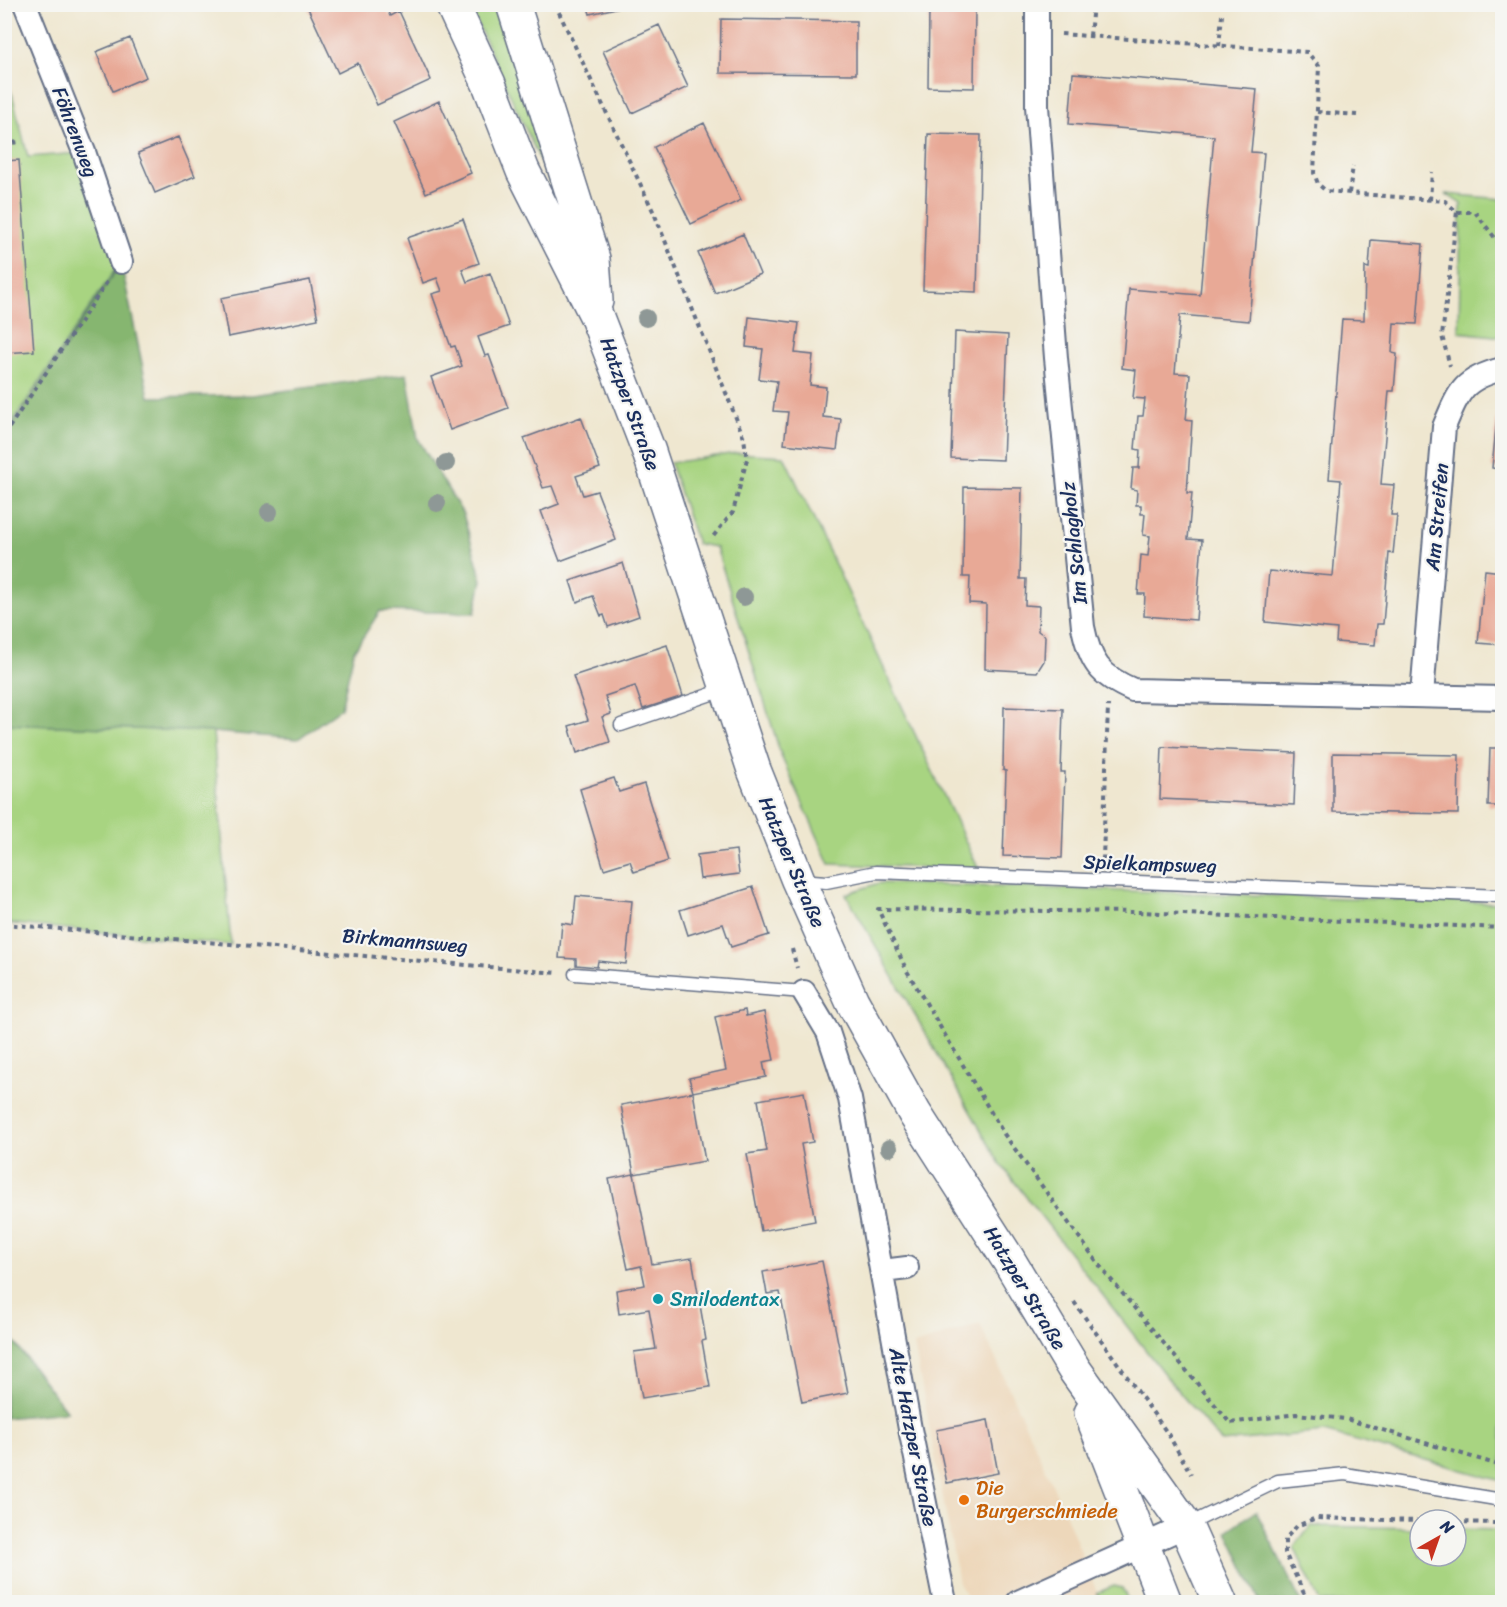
<svg xmlns="http://www.w3.org/2000/svg" width="1507" height="1607" font-family="Sriracha,sans-serif">
<style>
.built{fill:#edd7ba}
.green{fill:#a8d481;stroke:#628270;stroke-width:1.5}
.forest{fill:#86b66f;stroke:#507266;stroke-width:1.5}
.building{fill:#e8a996}
.lines{fill:none;stroke-linecap:round;stroke-linejoin:round}
.lane-casing{stroke:#656f86;stroke-width:15}
.street-casing{stroke:#656f86;stroke-width:26}
.secondary-casing{stroke:#656f86;stroke-width:36}
.path{stroke:#656f86;stroke-width:4;stroke-dasharray:4.5 4.5;stroke-linecap:butt}
.lane{stroke:#fff;stroke-width:12}
.street{stroke:#fff;stroke-width:22}
.secondary{stroke:#fff;stroke-width:33}
.tree{fill:#8e9896}
.culture-dot{fill:#0f9aa8;stroke:#f6f6f2;stroke-width:2}
.food-dot{fill:#e8710a;stroke:#f6f6f2;stroke-width:2}
.labels{text-anchor:middle;dominant-baseline:central;stroke-width:4.5;stroke-linejoin:round;paint-order:stroke}
.street-label{font-size:20px;fill:#1b2f5e;stroke:#f6f6f2}
.culture-label{font-size:20px;fill:#0d838f;stroke:#f6f6f2;text-anchor:start}
.food-label{font-size:20px;fill:#c56008;stroke:#f6f6f2;text-anchor:start}
</style>
<rect width="100%" height="100%" fill="#f6f6f2"/>
<filter id="ink" filterUnits="userSpaceOnUse"><feTurbulence type="fractalNoise" baseFrequency=".0167" numOctaves="2"/><feDisplacementMap in="SourceGraphic" scale="12" xChannelSelector="R" yChannelSelector="G"/><feConvolveMatrix kernelMatrix="1 2 1 2 8 2 1 2 1" color-interpolation-filters="sRGB"/></filter>
<filter id="wash" filterUnits="userSpaceOnUse"><feTurbulence type="fractalNoise" baseFrequency=".008" numOctaves="4" result="noise"/><feDisplacementMap in="SourceGraphic" scale="24" xChannelSelector="R" yChannelSelector="G"/><feGaussianBlur stdDeviation="1.35" result="paint"/><feColorMatrix in="noise" values="0 0 0 0 0 0 0 0 0 0 0 0 0 0 0 0 0 1.4 0 .05"/><feComposite in="paint" operator="in"/></filter>
<g filter="url(#wash)">
<rect width="100%" height="100%" fill="#efe7d0"/>
<path class="built" d="M980,1324L1066,1515L1101,1602H970L959,1583L914,1345Z"/>
<path class="green" d="M469,5H497L559,187L553,189Z
M5,81L12,94L28,157L80,153L121,261L5,433Z
M1446,194L1502,199V337L1459,332L1461,204Z
M736,453L784,456L979,870L830,864L782,758L716,547L697,544L670,463Z
M5,724L213,732L231,945L5,923Z
M879,883L1502,903V1481L1324,1432L1221,1442L1165,1375L999,1162L846,894Z
M1311,1526L1420,1528V1556H1456V1529L1502,1530V1602H1320L1294,1547Z
M1114,1586L1122,1588L1129,1602H1101L1097,1593Z"/>
<path class="forest" d="M121,263L149,397L253,395L407,374L418,439L463,514L482,580L475,613L380,611L354,651L341,708L298,739L213,732L5,724V437Z
M4,1330H5L67,1412L5,1418Z
M1256,1511L1301,1602H1260L1227,1531Z"/>
<g id="blocks">
<path class="building" d="M311,4H384L390,16L399,11L431,80L377,105L358,63L338,73L307,6Z
M587,4H629V5L590,14Z
M929,9H975L974,88L928,87Z
M721,19L856,21V74L720,73Z
M659,25L688,87L632,113L603,51Z
M130,38L146,77L113,91L96,52Z
M1073,73L1257,89L1251,152L1264,153L1249,321L1180,315L1175,373L1190,374L1186,420L1192,421L1187,493H1192L1188,539L1202,540L1196,620L1144,616L1145,594H1138L1141,555L1148,556L1150,536L1143,535L1145,514H1141V505H1136L1137,490L1131,489L1133,468H1139L1140,450L1135,449L1138,416H1143L1145,399L1133,398L1136,370L1122,368L1129,289L1200,295L1214,136L1069,124Z
M439,101L471,173L426,193L394,122Z
M704,123L741,200L691,224L654,147Z
M928,134L981,135L977,292L923,290Z
M178,137L195,176L155,193L138,153Z
M19,160L34,351L4,353V161Z
M463,219L479,263L462,269L467,282L490,273L509,326L478,337L485,356L489,355L508,408L450,430L431,377L462,366L455,346L451,347L432,294L442,291L437,278L423,283L407,238Z
M743,234L760,274L715,293L698,253Z
M1371,240L1423,244L1417,324L1394,323L1392,353L1397,354L1394,391H1389L1381,484L1394,485L1391,515H1397L1393,554L1389,553L1383,624H1377L1375,645L1336,642L1337,629L1265,622L1269,571L1333,576L1341,480L1329,479L1342,319L1364,320L1365,267L1369,268Z
M310,280L318,319L228,337L221,298Z
M749,317L799,323L795,353L813,355L810,385L826,387L823,417L841,419L837,450L784,444L788,412L773,411L777,381L759,379L763,349L746,347Z
M955,332L1008,335L1003,460L951,458Z
M581,417L600,468L576,476L583,495L597,491L616,540L560,561L541,511L559,504L552,486L543,488L524,438Z
M1497,417L1502,418V470L1492,468Z
M964,487L1022,488L1020,579H1026L1025,605L1039,606L1038,631L1045,636L1044,661L1037,672L985,669L986,604L969,603L970,577H963Z
M623,563L639,616L608,627L604,615L601,616L593,596L577,602L570,581Z
M1485,570L1502,572V645L1478,643Z
M667,645L683,696L643,709L635,686L605,696L611,714L602,717L610,742L577,753L569,726L588,720L573,676Z
M1004,707L1063,709L1061,772H1065L1062,858L1003,856L1006,771L1003,770Z
M1162,747L1296,753L1294,805L1160,799Z
M1490,748H1502V806H1488Z
M1333,753L1459,755L1458,814L1333,812Z
M614,778L619,792L644,784L668,861L634,872L630,861L604,869L580,789Z
M736,850L739,874L700,879L697,855Z
M753,887L769,935L731,947L723,924L688,935L680,910Z
M576,896L632,901L626,964L598,961L597,967L576,965V959L559,958L562,923L573,925Z
M745,1010L746,1016L764,1012L774,1060L763,1062L766,1077L693,1092L689,1078L726,1070L715,1017Z
M693,1092L705,1161L634,1174L652,1264L692,1258L706,1340L702,1341L710,1387L642,1398L634,1352L656,1349L649,1309L619,1314L616,1290L645,1285L641,1266L628,1269L609,1179L634,1174L621,1105Z
M804,1092L813,1142L801,1144L815,1221L761,1231L747,1154L767,1151L758,1100Z
M822,1261L848,1393L802,1402L780,1292L767,1294L763,1272Z
M988,1420L998,1473L947,1483L936,1430Z"/>
</g>
</g>
<g filter="url(#ink)">
<use href="#blocks" fill-opacity="0" stroke="#656f86" stroke-width="1.5"/>
<g class="lines">
<g class="lane-casing">
<path id="lane" d="M621,725L726,689
M800,880L826,882L876,872L1502,896
M575,974L804,992
M1187,1525L1278,1481L1345,1474L1502,1500"/>
</g>
<g class="street-casing">
<path id="street" d="M25,4L84,152L121,262
M1037,4V106L1056,358L1083,627C1090,662 1100,676 1133,690L1502,698
M1422,695L1444,427C1459,391 1463,379 1502,369
M804,992L828,1032L850,1099L910,1429L945,1602
M883,1271L907,1268
M1018,1602L1186,1526"/>
</g>
<g class="secondary-casing">
<path id="secondary" d="M452,4L489,84L523,171L596,315L648,449L754,770L798,880L852,1001L915,1114L1008,1259L1074,1369L1186,1526L1220,1602
M513,4L593,259L596,301
M1091,1413L1165,1602"/>
</g>
<path class="path" d="M555,4L654,213L744,438L747,459L733,512L711,539
M1061,34L1307,52L1319,66L1314,173L1318,184L1326,191L1445,201L1457,212L1442,336L1450,366
M1090,36L1093,4
M1219,46L1222,15
M1317,112L1357,115
M4,144L19,142
M1349,193L1353,166
M1430,200L1432,172
M1457,212H1475L1502,247
M4,435L107,282
M1103,860L1108,705
M4,924L557,973
M1502,928L1139,912L878,909L907,971L1004,1134L1103,1270L1230,1423L1296,1414L1346,1419L1502,1466
M792,949L797,968
M1074,1302L1168,1434L1191,1474
M1456,1522L1496,1523
M1308,1602L1285,1553V1539L1297,1526L1316,1518L1420,1521"/>
<use href="#lane" class="lane"/>
<use href="#street" class="street"/>
<use href="#secondary" class="secondary"/>
</g>
<g class="tree">
<circle cx="646" cy="318" r="9"/>
<circle cx="446" cy="463" r="9"/>
<circle cx="437" cy="503" r="9"/>
<circle cx="269" cy="512" r="9"/>
<circle cx="744" cy="597" r="9"/>
<circle cx="889" cy="1148" r="9"/>
</g>
</g>
<circle class="culture-dot" cx="658" cy="1299" r="6"/>
<circle class="food-dot" cx="964" cy="1500" r="6"/>
<g class="labels">
<g class="street-label">
<text transform="translate(75 132) rotate(69)">Föhrenweg</text>
<text transform="translate(630 404) rotate(70)">Hatzper Straße</text>
<text transform="translate(1437 517) rotate(-85)">Am Streifen</text>
<text transform="translate(1074 543) rotate(-96)">Im Schlagholz</text>
<text transform="translate(792 862) rotate(67)">Hatzper Straße</text>
<text transform="translate(1150 864) rotate(2)">Spielkampsweg</text>
<text transform="translate(405 941) rotate(5)">Birkmannsweg</text>
<text transform="translate(1025 1288) rotate(59)">Hatzper Straße</text>
<text transform="translate(913 1437) rotate(79)">Alte Hatzper Straße</text>
</g>
<g class="culture-label">
<text x="670" y="1299">Smilodentax</text>
</g>
<g class="food-label">
<text x="976" y="1488">Die<tspan x="976" dy="23">Burgerschmiede</tspan></text>
</g>
</g>
<rect width="1507" height="1607" fill="none" stroke="#f6f6f2" stroke-width="24"/>
<g transform="translate(1438 1538) rotate(40)"><circle r="28" fill="#f6f6f2" stroke="#9ea6b7" stroke-width="1.5"/>
<path d="M0-4.5L10 22L0 15L-10 22Z" fill="#c8321e"/>
<text y="-9" font-size="16" font-weight="bold" text-anchor="middle" fill="#1b2f5e">N</text>
</g>
</svg>
